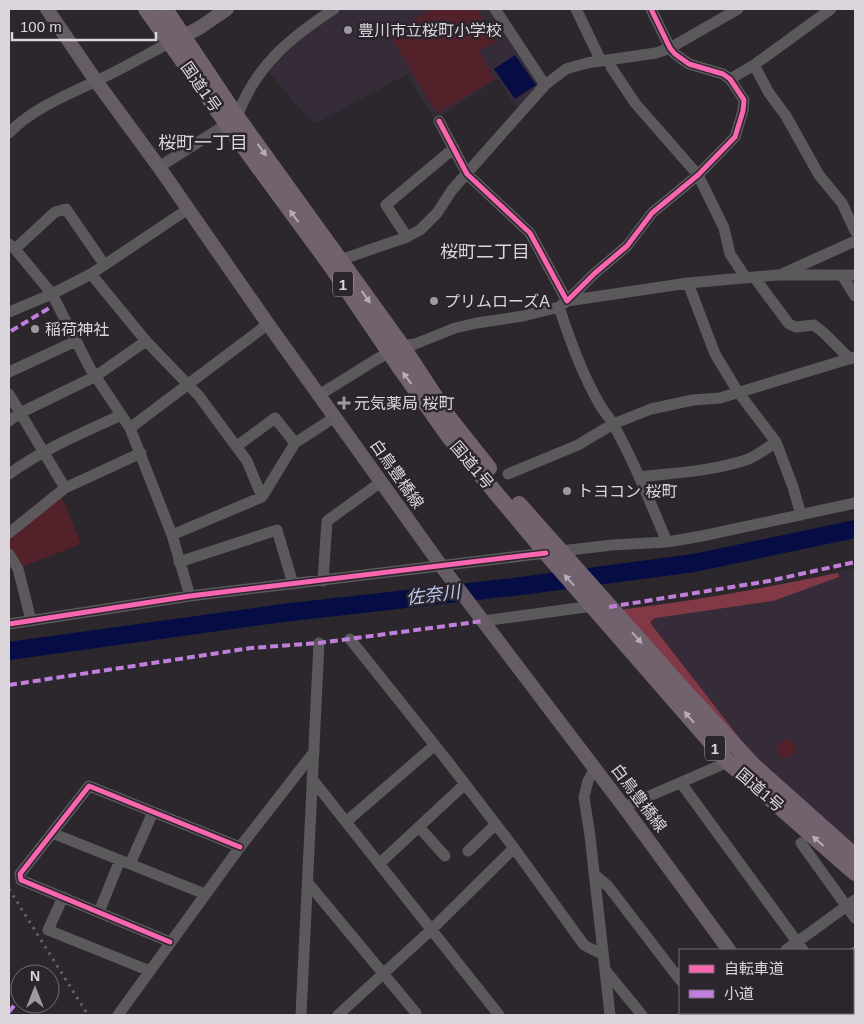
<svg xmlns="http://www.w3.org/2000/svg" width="864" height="1024" font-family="Helvetica,'Noto Sans JP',sans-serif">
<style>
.built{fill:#362c39}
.green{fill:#53212a}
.forest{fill:#803945}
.water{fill:#060d45}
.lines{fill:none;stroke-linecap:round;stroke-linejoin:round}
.river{stroke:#060d45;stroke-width:18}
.minor{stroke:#5c595d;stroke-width:11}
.major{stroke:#665c63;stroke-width:14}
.highway{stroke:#72626d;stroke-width:16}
.rail{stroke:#646265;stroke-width:3;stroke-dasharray:2.5 5;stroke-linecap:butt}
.quiet{stroke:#c07fdc;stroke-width:4;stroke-dasharray:8 4;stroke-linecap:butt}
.cycleway-casing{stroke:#2c252e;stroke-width:8}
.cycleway{stroke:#f766af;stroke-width:5}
.oneway{fill:#b6adb5}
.poi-dot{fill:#9d999e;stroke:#2c252e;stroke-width:2}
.labels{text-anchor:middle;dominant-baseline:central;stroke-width:5;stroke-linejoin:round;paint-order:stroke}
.shield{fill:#2c252e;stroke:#a6a1a8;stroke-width:1}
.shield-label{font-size:15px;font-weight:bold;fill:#dbd6dc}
.poi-label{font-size:16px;fill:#dbd6dc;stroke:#2c252e;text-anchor:start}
.street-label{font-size:16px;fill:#dbd6dc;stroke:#2c252e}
.neighbourhood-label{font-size:18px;fill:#dbd6dc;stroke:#2c252e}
.water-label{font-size:18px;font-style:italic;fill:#b8caef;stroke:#2c252e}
</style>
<rect width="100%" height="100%" fill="#2b272c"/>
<path class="built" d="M342,9H491L544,85L519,112L498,79L435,120L407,74L315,124L295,103L268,70L306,34Z
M855,568V850L768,774L618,609L693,600L770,587Z"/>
<path class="green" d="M432,9H477L496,41L479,51L495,79L437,113L389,34Z
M61,495L81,544L21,567L9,547V536Z
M777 749a9 9 0 1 1 18 0a9 9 0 1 1-18 0Z"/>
<path class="forest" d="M838,573L839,577L773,601L655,618L651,621V624L752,754L619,610C692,601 765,588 838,573Z"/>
<path class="water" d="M515,55L536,85L515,99L494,69Z"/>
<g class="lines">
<path class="river" d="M9,651L283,613L521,586L694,563L855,529"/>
<path class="minor" d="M495,9L545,85
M576,9L601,61
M610,60L611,67L635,103L698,175L724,228L730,254L746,278
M754,65L831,9
M730,79L754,65L769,93L786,116L819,175L842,203L855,231
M237,117C255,66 291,37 334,9
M439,121L467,174L530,233L567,301L595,273L627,246L652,213L698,175L735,137L743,111L744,100L730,79L723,74L689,64L675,54L670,48L651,9
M9,133C32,109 65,96 94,82C120,70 144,56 169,43
M159,167L227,124
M407,237L386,205L454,148
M9,244L15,249L52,294L90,368L130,428L172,535L190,596
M15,249L55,212L66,209L104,264
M340,260L407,237L420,230L437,213L452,190L545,85L566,69L587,63L656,53L670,48L738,9
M91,274L146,341L199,396L247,461L262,497
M782,274L855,241
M842,275L855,296
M754,277L789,324L796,327L814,325L824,333L850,359
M688,283L715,354L738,392L776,442L793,487L801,515
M559,307C570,340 582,374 600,405C604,412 609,417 613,424C634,461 650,502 667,542
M9,312L52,294L91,274L188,209
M9,372L76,341
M9,394L65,488
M319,395L377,359L402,346L415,344L455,328L477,323L523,316L559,307L567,301L688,283L754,277L778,275H855
M9,421L20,413L96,376L146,341
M130,428L268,324
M237,446L275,418L295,443
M9,474C43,449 83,433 121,415
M508,474L578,445L613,424L651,409L693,400L720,398L855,357
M639,477C674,473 712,471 746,460C757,456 767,448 776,442
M9,533L65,488L141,453
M172,535L262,497L295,443L335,417
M561,551L612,545L667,542L702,536L855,503
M9,554L18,569L31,620
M179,562L277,530L293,584
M323,581L327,521L381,482
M483,621L593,606
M9,624L190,596L546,553
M350,639L449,763L514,848L584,945L603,955
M595,768L588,781L584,797L590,836L610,1015
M312,779L499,1015
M681,783L803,950
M624,807L728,762
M347,821L435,745
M419,827L445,856
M52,833L205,894
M801,843L855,918
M468,851L496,824
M380,863L465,784
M130,864L153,812
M595,875L608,886L680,980
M308,883L416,1013
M63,897L48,930L150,971
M99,912L120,860
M170,942L21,880L20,874L89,786L240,847
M786,950L855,900
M853,953L855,952
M606,971L642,1015
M848,1013L849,1015
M118,1015L240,847L314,752
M301,1015L319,643
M338,1015L431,930L514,848
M695,1015L699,1013"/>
<path class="major" d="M47,9L96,81L159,167L268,324L442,567L624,807L729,950
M174,41L199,28L227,9
M777,1013L779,1015"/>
<path class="highway" d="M146,9L227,124L331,266L398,365L450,438L546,553L728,762L855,873
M165,9L237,117L402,346L450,419L489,468
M519,504L682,688L753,765L855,856"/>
<path class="rail" d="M9,889L88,1015"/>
<path class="quiet" d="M11,331L51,307
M609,607L769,581L855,562
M9,685L251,648L319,643L483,621
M39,974L43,969
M9,1012L20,998"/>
<g class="cycleway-casing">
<path id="cycleway" d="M439,121L467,174L530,233L567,301L595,273L627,246L652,213L698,175L735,137L743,111L744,100L730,79L723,74L689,64L675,54L670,48L651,9
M9,624L190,596L546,553
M170,942L21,880L20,874L89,786L240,847"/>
</g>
<use href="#cycleway" class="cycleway"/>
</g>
<defs><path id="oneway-solid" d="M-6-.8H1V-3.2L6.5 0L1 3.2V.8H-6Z" transform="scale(1.25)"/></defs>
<g class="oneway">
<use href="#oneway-solid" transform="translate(262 150) rotate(54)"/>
<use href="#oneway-solid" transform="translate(294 216) rotate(-126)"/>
<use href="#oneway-solid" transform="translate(366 297) rotate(55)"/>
<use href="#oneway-solid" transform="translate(407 378) rotate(-126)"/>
<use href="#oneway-solid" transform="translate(569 580) rotate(-132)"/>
<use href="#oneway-solid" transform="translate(637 638) rotate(48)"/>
<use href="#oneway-solid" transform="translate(689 717) rotate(-131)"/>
<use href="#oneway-solid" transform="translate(818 841) rotate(-139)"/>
</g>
<g class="poi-dot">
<circle cx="348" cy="30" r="5"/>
<circle cx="434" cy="301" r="5"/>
<circle cx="35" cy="329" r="5"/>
<path d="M341.5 395.5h5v5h5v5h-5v5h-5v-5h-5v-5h5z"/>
<circle cx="567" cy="491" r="5"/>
</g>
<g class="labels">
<g class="shield">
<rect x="333" y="271.5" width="20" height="25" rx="4"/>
<rect x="705" y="735.5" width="20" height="25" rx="4"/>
</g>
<g class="shield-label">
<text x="343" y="284">1</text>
<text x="715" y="748">1</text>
</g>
<g class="poi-label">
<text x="358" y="30">豊川市立桜町小学校</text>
<text x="444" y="301">プリムローズA</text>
<text x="45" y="329">稲荷神社</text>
<text x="354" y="403">元気薬局 桜町</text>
<text x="577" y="491">トヨコン 桜町</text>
</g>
<g class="street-label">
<text transform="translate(201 87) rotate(55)">国道1号</text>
<text transform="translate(472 465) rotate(50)">国道1号</text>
<text transform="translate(397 474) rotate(55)">白鳥豊橋線</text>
<text transform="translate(760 790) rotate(41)">国道1号</text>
<text transform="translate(639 798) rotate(53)">白鳥豊橋線</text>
</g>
<g class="neighbourhood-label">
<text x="203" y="143">桜町一丁目</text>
<text x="485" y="252">桜町二丁目</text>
</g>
<g class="water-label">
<text transform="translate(433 595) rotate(-7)">佐奈川</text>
</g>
</g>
<rect width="864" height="1024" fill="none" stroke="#dbd6dc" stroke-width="20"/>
<rect x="679" y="949" width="175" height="65" fill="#2c252e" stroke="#726c74"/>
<rect x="689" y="965" width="25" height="8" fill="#f766af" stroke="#726c74"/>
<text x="724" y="974" font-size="15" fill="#dbd6dc">自転車道</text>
<rect x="689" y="990" width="25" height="8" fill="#c07fdc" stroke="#726c74"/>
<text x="724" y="999" font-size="15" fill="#dbd6dc">小道</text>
<g transform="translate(35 989)"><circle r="24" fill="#2c252e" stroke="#726c74"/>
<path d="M0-4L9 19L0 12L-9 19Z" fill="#9d999e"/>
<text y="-8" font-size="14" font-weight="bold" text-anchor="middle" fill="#dbd6dc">N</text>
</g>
<path d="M12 32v8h144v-8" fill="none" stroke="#dbd6dc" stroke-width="2.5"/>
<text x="20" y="32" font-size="15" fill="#dbd6dc" stroke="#2c252e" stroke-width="4" paint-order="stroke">100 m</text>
</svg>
